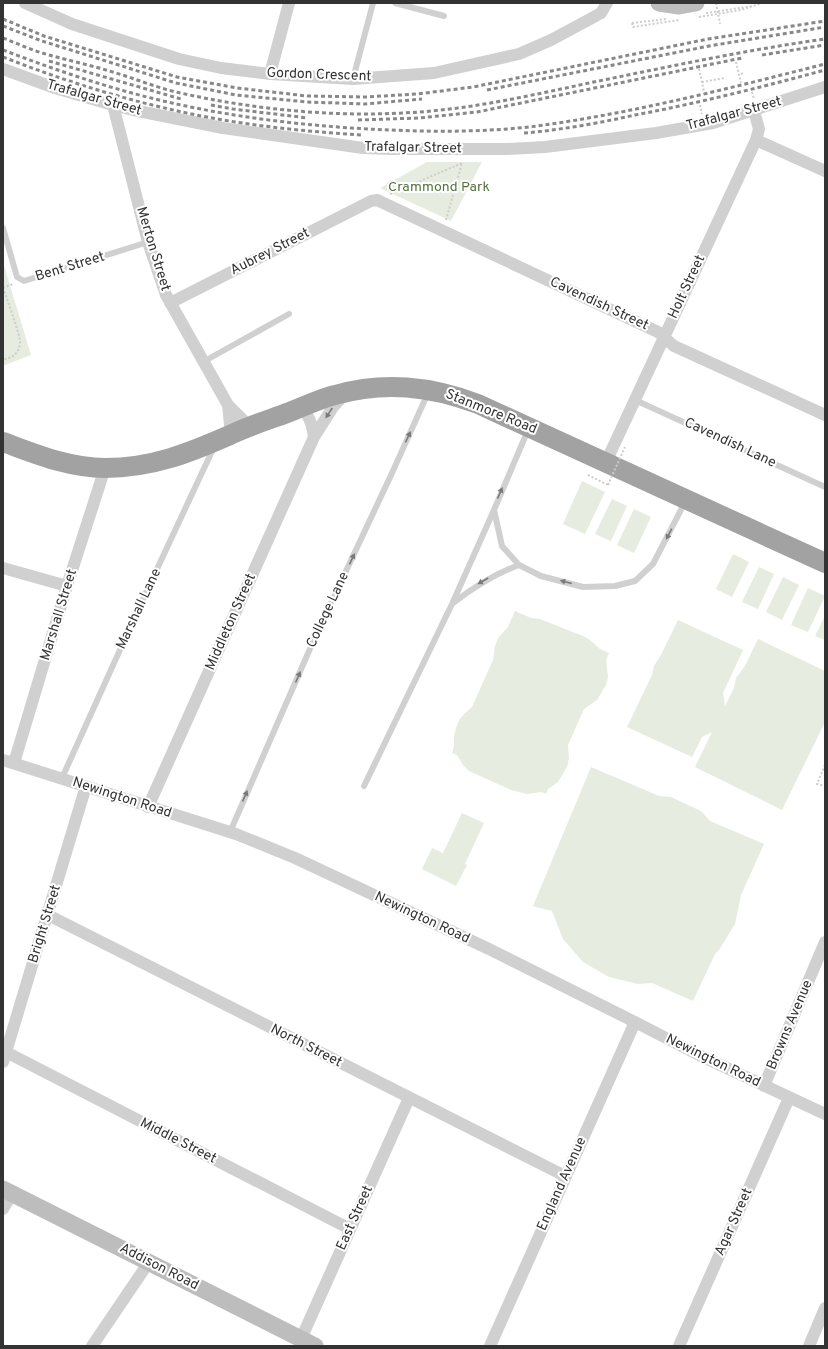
<svg xmlns="http://www.w3.org/2000/svg" width="828" height="1349" font-family="Overpass,sans-serif">
<style>
.green{fill:#e6ecdf}
.lines{fill:none;stroke-linecap:round;stroke-linejoin:round}
.path{stroke:#cdcdcd;stroke-width:2;stroke-dasharray:2 2;stroke-linecap:butt}
.service{stroke:#d0d0d0;stroke-width:6}
.minor{stroke:#d0d0d0;stroke-width:12}
.secondary{stroke:#bdbdbd;stroke-width:17}
.trunk{stroke:#a2a2a2;stroke-width:20}
.rail{stroke:#888;stroke-width:3;stroke-dasharray:4 3;stroke-linecap:butt}
.path-bridge{stroke:#cdcdcd;stroke-width:2;stroke-dasharray:2 2;stroke-linecap:butt}
.oneway{fill:#7a7a7a}
.labels{text-anchor:middle;dominant-baseline:central;stroke-width:4;stroke-linejoin:round;paint-order:stroke}
.street-label{font-size:14px;fill:#333;stroke:#fff}
.park-label{font-size:14px;fill:#56703f;stroke:#fff}
</style>
<rect width="100%" height="100%" fill="#fff"/>
<path class="green" d="M427,162H482L451,221L380,188Z
M3,262L31,355L5,365H3Z
M582,481L605,492L585,534L563,524Z
M612,499L627,506L611,541L595,534Z
M634,509L651,517L634,553L617,545Z
M733,554L749,562L732,597L716,589Z
M759,567L774,574L758,609L742,602Z
M783,577L799,585L782,620L766,612Z
M808,588L825,596L808,632L791,625Z
M515,611L531,618L540,619L583,636L590,640L600,649L609,653L606,660L608,677L606,685L597,700L584,709L568,745L569,759L567,767L558,782L548,789L546,794L541,792L527,794L511,790L469,771L463,765L457,755L452,753L454,746V736L456,728L459,720L464,714L472,707L493,660L495,646L498,638L508,627Z
M825,616V640L815,636Z
M678,620L743,650L723,693L725,706L734,688L736,678L745,666L758,639L825,671V722L782,810L695,767L712,732L702,737L692,757L627,727L652,675L654,666L661,655Z
M591,767L659,796L671,797L701,811L710,821L764,844L741,895L735,924L719,950L715,954L693,1001L652,983L638,984L609,977L583,962L563,939L552,911L533,906Z
M462,813L484,823L465,864L467,865L456,886L422,869L432,848L443,853Z"/>
<g class="lines">
<path class="path" d="M716,3L720,24
M706,13L753,6
M699,17L741,10L762,3
M632,23L633,27L679,20
M632,23L666,19
M736,62L741,83
M699,69L704,92
M741,74L743,73
M702,82L725,78
M752,92L754,99
M700,105L702,114
M390,194L462,163
M446,220L462,163
M3,288C6,296 21,337 20,343C19,353 12,359 3,359
M3,288L13,284
M588,475L608,485
M825,765L817,784L825,786"/>
<path class="service" d="M395,3L444,16
M353,79L373,3
M3,228L17,277L24,281L148,242
M203,362L289,314
M635,400L825,487
M528,430L494,510L502,546L519,565L541,576L583,587L615,586L635,581L653,564L685,502
M453,603C474,587 494,574 519,565
M62,778L143,599L214,447
M364,786L452,604L494,510
M230,832L316,635L392,473L428,393"/>
<path class="minor" d="M25,3L72,24L179,59L221,68L270,74L353,79L434,73L519,54L551,40L592,18L601,13L607,3
M3,69L55,88L113,105L133,110L223,128L363,148L392,149H506L545,147L656,133L713,123L825,87
M270,74L289,3
M113,105L148,242L166,295L228,405L250,427
M756,140L825,171
M170,303L371,201L377,200L658,332L674,346L825,415
M228,405L231,434
M301,407C310,418 312,423 314,437
M606,462L756,140L759,129L754,111
M3,568L67,586
M3,760L236,834L295,858L489,949L635,1022L699,1055L825,1114
M14,763L67,586L105,468
M148,807L314,437L333,407L345,394
M48,915L565,1176
M6,1052L350,1229
M3,1062L86,786
M764,1086L825,942
M3,1209L12,1194
M301,1339L409,1098
M92,1346L149,1262
M490,1346L635,1022
M679,1346L789,1098
M809,1346L825,1308"/>
<path class="secondary" d="M659,3L679,6L696,3
M3,1189L315,1346"/>
<path class="trunk" d="M3,442C36,454 69,468 105,468C152,468 189,453 230,435C249,426 268,420 287,413C303,407 319,399 335,395C384,381 430,386 478,404L825,563"/>
<path class="rail" d="M3,19L44,36L177,77L237,88L307,96L366,97L417,94L473,87L708,39L825,21
M3,26L42,41L176,83L236,95L307,102L365,104L422,99
M3,38C16,43 29,49 42,53C66,60 91,65 116,73C136,79 155,87 176,92C255,110 338,118 419,112C476,108 533,95 589,83C667,67 746,50 825,39
M3,50C58,71 114,90 172,103C243,119 317,127 389,130C438,132 488,132 537,126C634,113 730,88 825,64
M762,55L825,45
M3,57C57,78 112,96 169,109C232,124 297,131 362,135
M49,61L181,99
M487,90L709,46L825,27
M211,105L233,109L308,118
M358,120L419,118L477,112L742,58
M524,133C561,130 599,123 635,115C699,103 762,87 825,70"/>
<path class="path-bridge" d="M608,485L625,447"/>
</g>
<defs><path id="oneway-solid" d="M-6-.8H1V-3.2L6.5 0L1 3.2V.8H-6Z"/></defs>
<g class="oneway">
<use href="#oneway-solid" transform="translate(329 413) rotate(123)"/>
<use href="#oneway-solid" transform="translate(408 437) rotate(-65)"/>
<use href="#oneway-solid" transform="translate(500 493) rotate(-66)"/>
<use href="#oneway-solid" transform="translate(669 534) rotate(118)"/>
<use href="#oneway-solid" transform="translate(352 559) rotate(-65)"/>
<use href="#oneway-solid" transform="translate(483 581) rotate(150)"/>
<use href="#oneway-solid" transform="translate(566 582) rotate(-165)"/>
<use href="#oneway-solid" transform="translate(298 677) rotate(-66)"/>
<use href="#oneway-solid" transform="translate(245 796) rotate(-66)"/>
</g>
<g class="labels">
<g class="street-label">
<text transform="translate(319 75) rotate(2)">Gordon Crescent</text>
<text transform="translate(94 98) rotate(16)">Trafalgar Street</text>
<text transform="translate(734 114) rotate(-15)">Trafalgar Street</text>
<text transform="translate(413 148) rotate(1)">Trafalgar Street</text>
<text transform="translate(153 249) rotate(73)">Merton Street</text>
<text transform="translate(270 252) rotate(-27)">Aubrey Street</text>
<text transform="translate(70 267) rotate(-17)">Bent Street</text>
<text transform="translate(687 287) rotate(-65)">Holt Street</text>
<text transform="translate(599 304) rotate(25)">Cavendish Street</text>
<text transform="translate(491 412) rotate(22)">Stanmore Road</text>
<text transform="translate(730 443) rotate(25)">Cavendish Lane</text>
<text transform="translate(139 609) rotate(-65)">Marshall Lane</text>
<text transform="translate(328 610) rotate(-65)">College Lane</text>
<text transform="translate(59 615) rotate(-73)">Marshall Street</text>
<text transform="translate(231 622) rotate(-66)">Middleton Street</text>
<text transform="translate(122 798) rotate(18)">Newington Road</text>
<text transform="translate(422 918) rotate(25)">Newington Road</text>
<text transform="translate(45 924) rotate(-73)">Bright Street</text>
<text transform="translate(790 1025) rotate(-67)">Browns Avenue</text>
<text transform="translate(306 1046) rotate(27)">North Street</text>
<text transform="translate(713 1061) rotate(26)">Newington Road</text>
<text transform="translate(178 1141) rotate(27)">Middle Street</text>
<text transform="translate(562 1184) rotate(-66)">England Avenue</text>
<text transform="translate(355 1218) rotate(-66)">East Street</text>
<text transform="translate(734 1222) rotate(-66)">Agar Street</text>
<text transform="translate(159 1267) rotate(27)">Addison Road</text>
</g>
<g class="park-label">
<text x="439" y="187">Crammond Park</text>
</g>
</g>
<rect width="828" height="1349" fill="none" stroke="#333333" stroke-width="8"/>
</svg>
